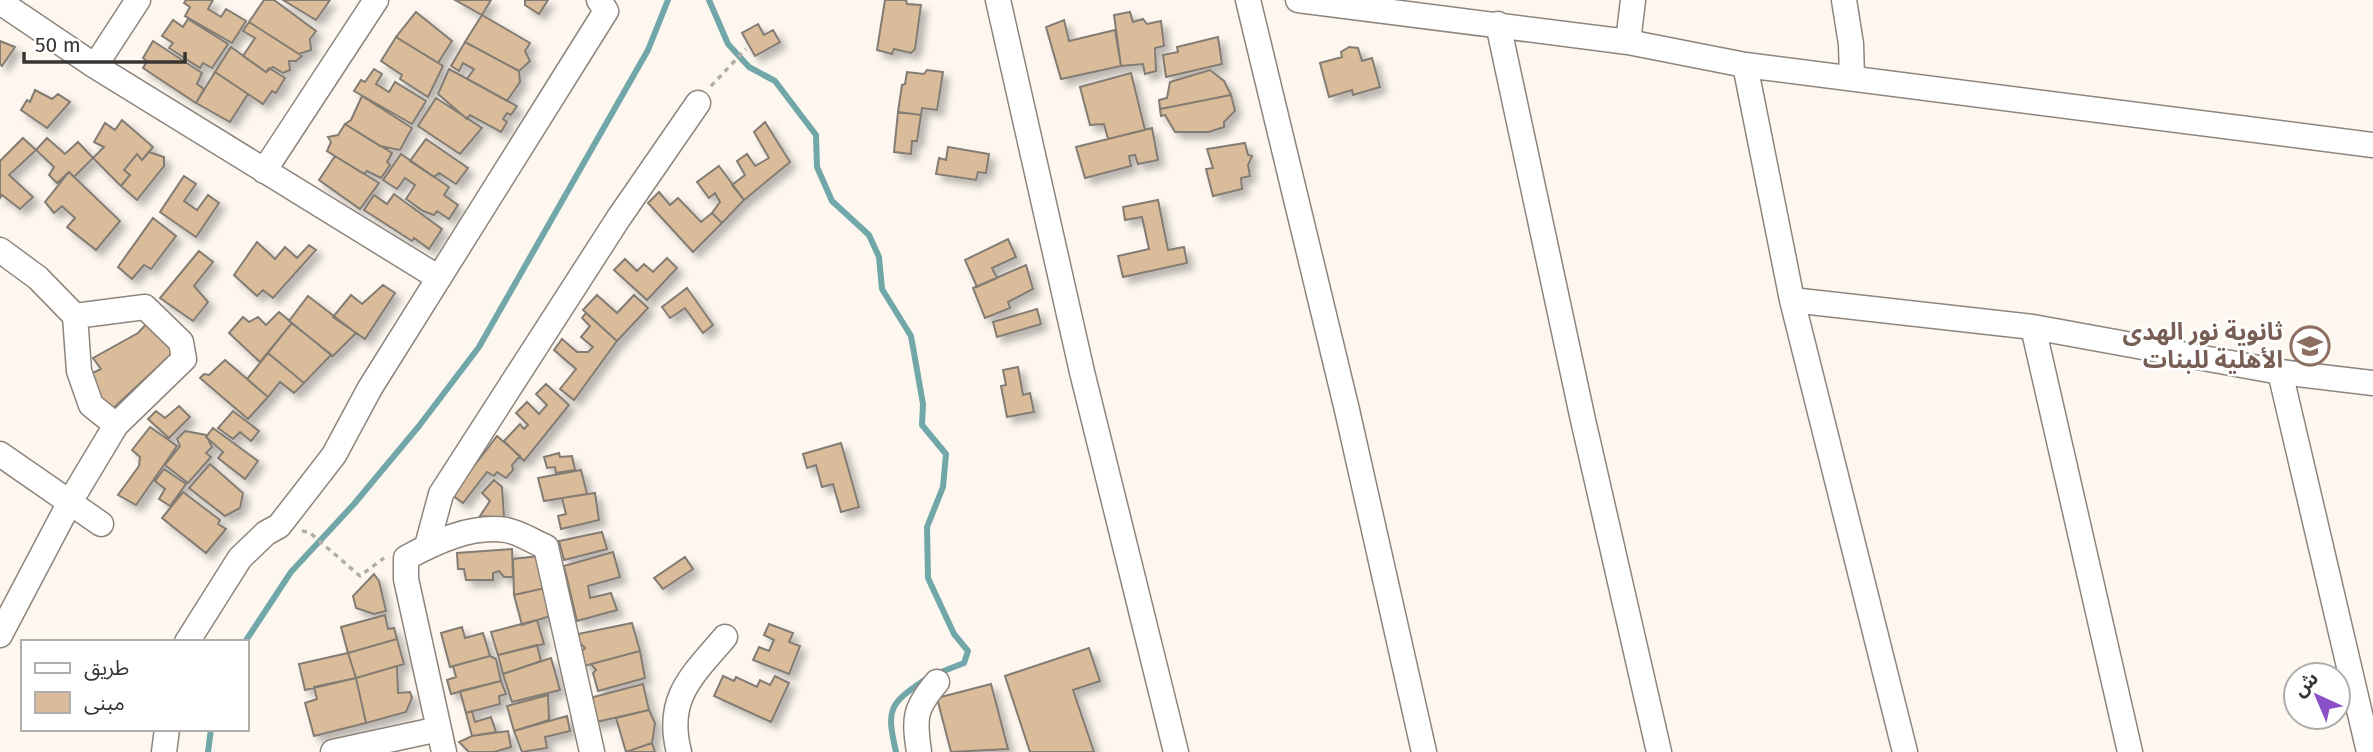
<svg xmlns="http://www.w3.org/2000/svg" width="2373" height="752" font-family="'Fira Sans','Noto Sans Arabic',sans-serif">
<style>
.lines{fill:none;stroke-linecap:round;stroke-linejoin:round}
.stream{stroke:#71a7a8;stroke-width:6}
.building{fill:#dabc9a;stroke:#837c73;stroke-width:2;filter:url(#shadow)}
.street-casing{stroke:#8d857d;stroke-width:27}
.path{stroke:#b2aca6;stroke-width:3.5;stroke-dasharray:5 5;stroke-linecap:butt}
.street{stroke:#fff;stroke-width:24}
.labels{text-anchor:middle;dominant-baseline:central;stroke-width:5;stroke-linejoin:round;paint-order:stroke}
.education-label{font-size:24px;font-weight:bold;fill:#785e54;stroke:#fff;text-anchor:end}
</style>
<defs>
<filter id="shadow"><feDropShadow dx="6" dy="6" stdDeviation="3.5" flood-color="#0004"/></filter>
</defs>
<rect width="100%" height="100%" fill="#fef7f0"/>
<g class="lines">
<path class="stream" d="M709,0L728,44L749,67L775,81L816,135L817,167L832,201L869,235L879,257L882,289L911,336L923,404L922,425L946,454L943,487L927,527L928,578L954,634L968,651L964,663L936,674
M245,642L291,572L354,504L419,426L479,347L648,50L668,0
M208,752L211,729
M896,752C886,708 889,704 926,679"/>
</g>
<path class="building" d="M186,0H213L208,9L221,17L226,9L246,21L232,43L185,16L190,7L184,3Z
M264,0H274L316,31L310,39L311,50L299,54L249,22Z
M283,0H330L316,20Z
M455,0H491L482,15Z
M525,0H548L539,14L525,5Z
M885,0H906L907,4L921,5L915,49L911,53L894,49L892,54L877,50Z
M416,12L452,41L438,63L396,37Z
M1130,12L1133,22L1143,19L1147,24L1161,21L1164,46L1155,48L1156,71L1145,74L1143,64L1121,66L1114,15Z
M482,15L530,43L525,51L530,61L519,71L465,42Z
M188,19L228,44L212,68L203,63L200,68L169,48L173,43L162,36L173,20L183,27Z
M1064,20L1069,41L1115,30L1121,66L1061,79L1046,27Z
M249,22L302,56L296,61H289L290,70L283,73L273,67L266,72L243,56L255,38L243,31Z
M758,24L764,35L773,30L780,42L755,56L742,33Z
M396,37L443,66L428,97L400,79L402,75L381,61Z
M1218,37L1222,64L1166,77L1163,55L1178,52L1177,47Z
M0,41L15,47L2,66L0,64Z
M153,41L202,73L197,84L204,89L196,103L143,68L147,61L143,58Z
M465,42L519,71L520,82L507,101L467,79L474,69L463,63L459,71L451,66Z
M231,47L266,72L269,68L285,78L276,93L272,91L263,104L215,72Z
M1349,47L1358,48L1362,61L1372,58L1380,87L1353,95L1352,90L1329,97L1320,63L1342,57L1341,52Z
M374,69L382,74L376,84L389,92L395,82L426,101L412,124L354,91L361,80L365,82Z
M449,69L517,106L511,115L507,113L503,119L507,122L501,132L470,115L467,119L438,94Z
M927,70L943,72L937,110L922,108L921,115L898,112L902,85L905,84L907,72L924,74Z
M1210,70L1224,81L1231,95L1160,109L1159,100L1167,98L1170,82Z
M215,72L248,94L230,122L196,103Z
M1131,73L1145,130L1108,139L1104,124L1090,125L1080,87Z
M35,90L52,99L58,94L70,102L47,128L21,110L27,100L30,102Z
M1231,95L1235,111L1224,122V127L1209,132H1175L1165,115L1161,116L1160,109Z
M362,96L412,128L400,150L380,146L345,124L351,120Z
M436,98L482,128L460,154L418,126Z
M898,112L921,115L917,141H912L911,154L894,152Z
M122,120L153,147L142,160L137,154L124,170L130,175L121,186L93,158L104,147L94,142L105,123L115,130Z
M765,122L790,162L744,200L732,185L745,175L737,161L747,154L755,166L769,158L754,132Z
M345,124L392,153L387,162L390,165L381,178L367,171L364,174L327,151L331,142L328,137L338,135Z
M1152,128L1158,160L1138,164L1135,155L1129,156L1131,166L1085,178L1076,147Z
M23,138L36,150L9,175L33,197L20,209L2,195L0,198V161Z
M47,138L65,154L78,142L93,158L74,177L69,172L57,183L49,175L54,167L36,150Z
M426,139L468,168L456,184L439,173L434,177L410,161Z
M1245,143L1248,155L1252,156L1248,165L1250,176L1241,178L1242,189L1213,196L1206,169L1213,168L1207,149Z
M948,147L989,154L986,173L978,172L976,180L936,174L939,158L946,160Z
M149,152L164,157V166L137,200L121,186L130,175L124,170L137,154L142,160Z
M401,154L449,187L444,195L458,205L449,219L437,211L434,215L423,211L406,199L415,185L405,178L397,189L383,180Z
M335,156L379,183L360,209L319,180Z
M719,166L744,200L722,223L712,213L720,202L715,193L709,198L697,182Z
M69,172L120,221L96,250L67,227L75,218L62,206L54,213L45,202Z
M184,176L196,184L184,201L197,210L208,195L219,203L196,237L160,212Z
M659,192L670,205L678,198L701,222L712,213L722,223L693,252L648,203Z
M394,194L442,229L429,249L414,238L412,241L364,210L374,195L387,204Z
M1158,200L1168,250L1184,247L1187,263L1123,277L1118,256L1149,249L1142,217L1125,220L1123,207Z
M153,218L176,236L151,269L144,265L132,279L118,267Z
M1008,239L1016,257L992,268L997,278L977,287L965,260Z
M257,242L275,259L285,247L297,258L309,245L316,250L273,298L263,290L257,296L234,275Z
M199,251L213,262L194,286L208,302L193,321L160,298Z
M667,258L677,268L647,300L614,270L625,259L637,271L644,264L653,272Z
M1026,265L1033,289L1008,302L1010,308L985,318L973,288Z
M383,285L395,293L365,339L333,317L351,295L362,304Z
M687,288L713,325L703,333L685,308L670,318L662,307Z
M597,295L617,313L634,295L648,308L617,341L583,310Z
M308,296L356,333L333,356L289,321Z
M1037,309L1041,324L997,337L993,322Z
M279,312L292,323L260,362L229,333L243,317L249,322L258,317L266,325Z
M586,313L617,341L574,400L560,389L576,369L554,350L562,339L577,352H588L593,347L581,337L590,326L582,318Z
M150,320L177,349L108,413L88,375L101,369L93,358L138,333Z
M292,323L331,355L304,383L268,353Z
M268,353L304,383L294,393L280,382L268,397L247,379Z
M225,360L268,397L248,419L200,378L204,374L209,375Z
M1018,367L1023,395L1030,393L1034,412L1007,417L1001,386L1006,385L1003,370Z
M546,384L569,405L524,461L504,441L520,424L524,429L528,425L516,413L527,402L539,414L547,405L536,394Z
M179,406L190,417L169,438L148,419L156,411L165,418Z
M233,411L259,431L251,441L240,432L233,439L218,428Z
M150,427L177,446L136,505L118,495L139,466L140,457L132,450Z
M213,428L258,461L245,479L218,458L223,452L206,437Z
M185,431L206,435L212,447L206,453L211,457L188,483L165,465L180,446L177,439Z
M497,436L520,456L512,465L513,470L506,478L497,472L494,476L487,472L463,503L452,495Z
M841,443L859,507L841,512L833,484L822,487L816,465L807,468L803,454Z
M559,453L560,457L572,456L575,470L556,473L555,467L547,468L544,457Z
M210,464L243,493L240,508L225,516L189,488Z
M164,469L186,484L170,506L159,499L165,489L155,481Z
M581,470L587,494L544,501L538,478Z
M494,480L502,487L504,518L480,516L490,501L482,493Z
M183,492L220,520L218,524L226,529L206,553L162,518Z
M595,493L599,520L561,529L558,516L566,514L562,498Z
M602,532L607,549L564,560L559,541Z
M512,549L513,577H504L499,571L493,573V580H466L464,569H458L457,553Z
M613,552L620,577L588,586L590,598L611,593L617,610L577,621L564,566Z
M538,556L545,588L514,595L513,559Z
M685,557L693,569L663,589L654,578Z
M374,574L379,581L386,611L374,614L356,608L353,596Z
M545,588L553,615L522,625L514,595Z
M385,615L388,629L394,628L397,639L348,653L341,627Z
M537,620L544,644L498,655L491,632Z
M632,623L640,651L584,666L581,652L585,648L579,642L578,634Z
M769,624L793,633L789,642L800,646L789,674L753,660L759,647L769,651L774,640L764,635Z
M462,627L465,638L483,633L490,656L450,667L441,633Z
M397,639L404,664L356,678L348,653Z
M537,645L541,661L503,674L498,655Z
M1089,648L1100,681L1073,690L1094,752H1030L1005,676Z
M640,651L645,678L598,691L593,673L596,670L591,664Z
M348,653L356,678L305,690L299,664Z
M490,656L496,659L501,681L451,694L447,680L456,677L453,666Z
M551,658L560,690L512,702L503,674Z
M397,666L398,693L410,692L412,698L406,712L366,723L356,678Z
M723,676L734,681L736,677L757,687L760,680L770,685L775,676L789,683L771,722L714,696Z
M356,678L366,723L314,736L305,703L317,699L314,687Z
M501,681L506,694L499,696L500,704L466,713L460,691Z
M643,684L649,710L592,723L586,699Z
M991,684L1008,749L951,752L937,698Z
M548,695L549,720L514,731L507,706Z
M649,710L655,723L652,743L626,752L616,718Z
M472,711L475,722L491,717L496,732L472,736L466,713Z
M567,716L570,731L545,737L547,748L522,752L514,731Z
M508,731L511,747L494,752H469L459,742L472,736Z
M652,743L655,752H625H626Z"/>
<g class="lines">
<g class="street-casing">
<path id="street" d="M998,0L1082,372L1176,752
M1248,0L1347,410L1424,752
M1298,0L1628,42L1745,65L2373,145
M1844,0L1851,44L1852,78
M0,2L95,66L439,278
M1498,24L1583,420L1659,752
M1628,42L1633,0
M1745,65L1792,300L1905,752
M95,66L138,0
M264,171L376,0
M0,250L38,278L75,316L145,307L181,342L184,359L116,425L71,500L0,635
M1792,300L2033,327L2280,372L2373,383
M75,316L79,371L91,405L116,425
M2033,327L2130,752
M2280,372L2369,752
M0,454L101,524
M427,546L441,494L618,219L698,103
M187,642L240,558L266,533L279,526L334,455L370,388L606,11L599,0
M164,752L167,729
M333,752L439,729
M444,752L406,579V558C435,542 471,525 506,530C519,532 534,542 546,547L592,752
M679,752C665,698 692,676 725,637
M919,752C914,718 914,709 937,682"/>
</g>
<path class="path" d="M711,86L746,49
M302,531L309,532L360,576L384,558"/>
<use href="#street" class="street"/>
</g>
<defs>
<g id="school-ring" transform="scale(2.0125)"><circle r="9.5" fill="#fff" stroke="#8d6e63" stroke-width="1.5"/><path d="M0-5L7-2L0 1L-7-2ZM-4 1L0 2.5L4 1V4Q0 6-4 4Z" fill="#8d6e63"/></g>
</defs>
<g fill-rule="evenodd">
<use href="#school-ring" x="2310" y="346"/>
</g>
<g class="labels">
<g class="education-label">
<text x="2283" y="332">ثانوية نور الهدى<tspan x="2283" dy="28">الأهلية للبنات</tspan></text>
</g>
</g>
<rect x="21" y="640" width="228" height="91" fill="#ffffff" stroke="#afaead" stroke-width="2"/>
<rect x="35" y="663" width="35" height="10" fill="#ffffff" stroke="#afaead" stroke-width="2"/>
<text x="84" y="675" font-size="21" fill="#383431">طريق</text>
<rect x="35" y="692" width="35" height="21" fill="#dabc9a" stroke="#afaead" stroke-width="2"/>
<text x="84" y="710" font-size="21" fill="#383431">مبنى</text>
<g transform="translate(2317 696) rotate(316)"><circle r="33" fill="#ffffff" stroke="#afaead" stroke-width="2"/>
<path d="M0-5L12 26L0 18L-12 26Z" fill="#8b4fc6"/>
<text y="-10" font-size="19" font-weight="bold" text-anchor="middle" fill="#383431">ش</text>
</g>
<path d="M24 52v10h161v-10" fill="none" stroke="#383431" stroke-width="3.5"/>
<text x="35" y="52" font-size="21" fill="#383431" stroke="#ffffff" stroke-width="5" paint-order="stroke">50 m</text>
</svg>
